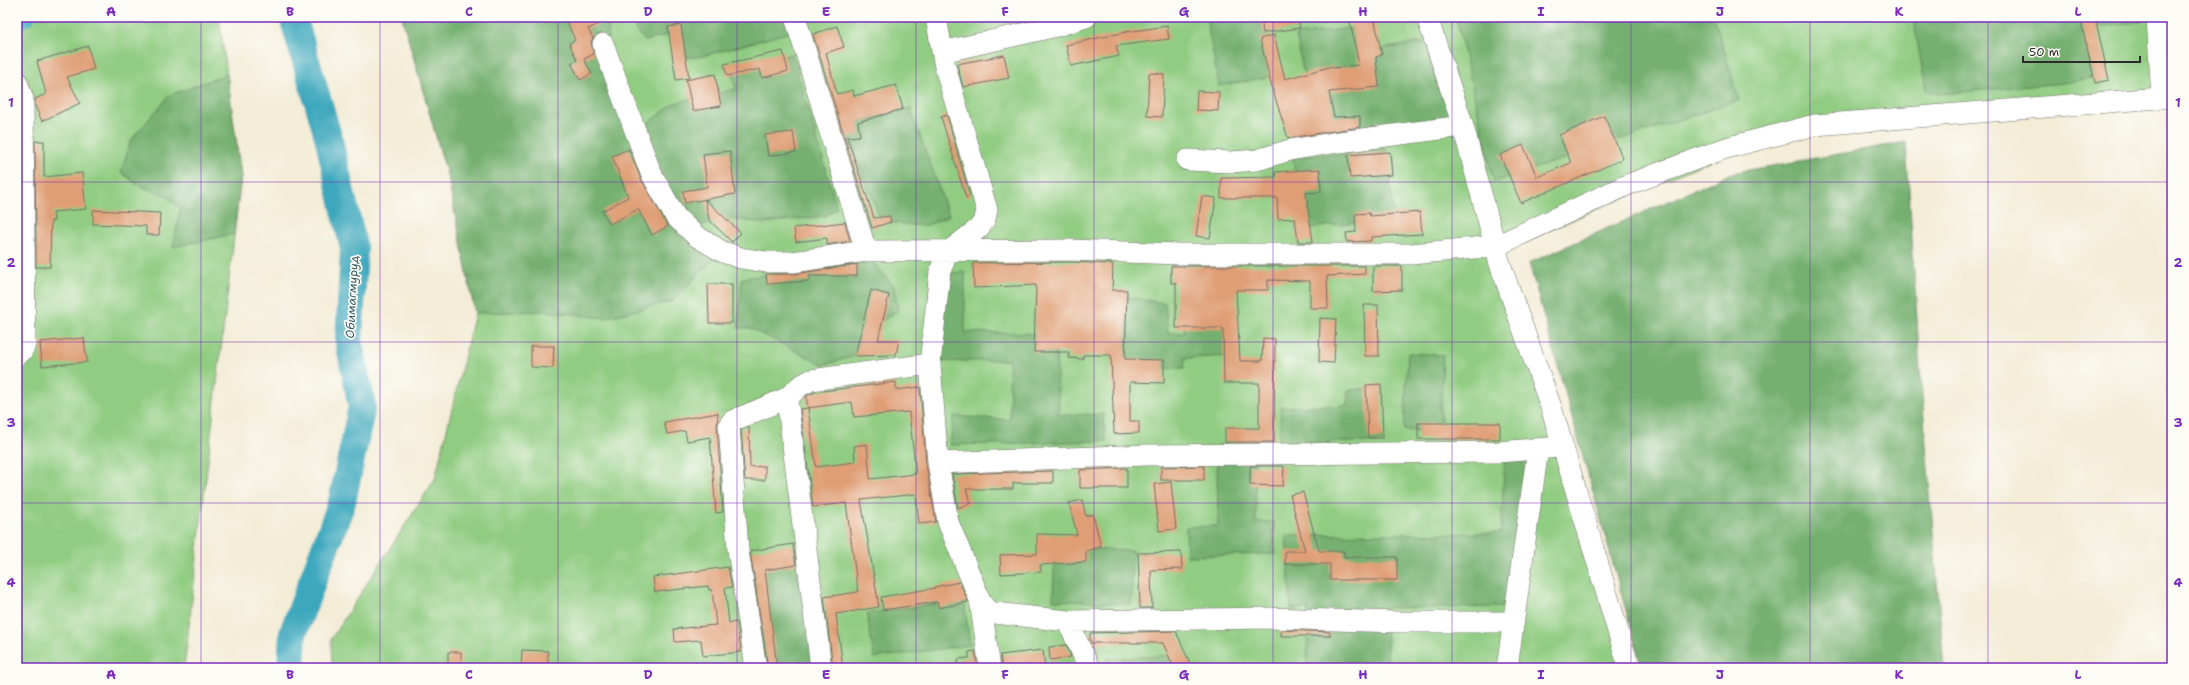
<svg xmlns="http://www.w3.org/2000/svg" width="2189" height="685" font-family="'Shantell Sans',sans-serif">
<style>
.green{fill:#90cc81;stroke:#5e7c56}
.forest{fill:#74b06f;stroke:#506e4d}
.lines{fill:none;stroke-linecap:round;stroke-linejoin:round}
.canal{stroke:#3da8bd;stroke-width:16}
.river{stroke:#3da8bd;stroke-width:28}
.building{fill:#df9e75;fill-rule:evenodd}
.minor-casing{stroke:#716f67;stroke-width:22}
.minor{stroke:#fff;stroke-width:21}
.grid{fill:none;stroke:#7b2cbf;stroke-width:1;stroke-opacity:0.55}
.labels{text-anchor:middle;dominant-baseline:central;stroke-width:3.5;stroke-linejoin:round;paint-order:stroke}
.water-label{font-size:12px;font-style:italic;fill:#325d65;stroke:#fdfcf7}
.neatline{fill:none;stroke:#7b2cbf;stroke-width:1.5}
.grid-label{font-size:13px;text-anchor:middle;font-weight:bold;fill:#7b2cbf}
</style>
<rect width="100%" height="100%" fill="#fdfcf7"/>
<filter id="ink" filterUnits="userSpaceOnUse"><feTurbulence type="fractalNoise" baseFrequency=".025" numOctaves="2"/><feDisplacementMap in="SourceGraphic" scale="8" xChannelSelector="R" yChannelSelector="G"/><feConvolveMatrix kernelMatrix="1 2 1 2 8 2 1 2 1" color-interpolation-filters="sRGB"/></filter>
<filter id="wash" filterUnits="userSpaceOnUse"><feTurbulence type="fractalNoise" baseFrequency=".012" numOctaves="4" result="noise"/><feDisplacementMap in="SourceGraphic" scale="16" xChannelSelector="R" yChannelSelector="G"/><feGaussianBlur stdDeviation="0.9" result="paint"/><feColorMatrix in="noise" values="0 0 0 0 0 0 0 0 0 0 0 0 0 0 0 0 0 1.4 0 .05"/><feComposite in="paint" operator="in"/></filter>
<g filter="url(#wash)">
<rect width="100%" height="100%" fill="#f3ecd6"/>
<path class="green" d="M26,17H219L241,176L184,668H17V21Z
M402,17H1428L1626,668H332L331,639L435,479L475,313L448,178Z
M1429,17H2172V96L1813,129L1728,153L1499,251Z"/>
<path class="forest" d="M402,17H610L607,48L640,129L675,103L736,89L730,69L792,54L837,208L825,216L764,223L731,219L702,225L684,226L723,249L673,301L605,318L545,311L475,313L448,178Z
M626,17H790L795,31L699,57L678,58L672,34L645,41Z
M1234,17H1264L1276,76L1219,86L1207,22Z
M1456,17H1714L1739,100L1494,182Z
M1913,17H2141V22L2090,27L2096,77L2064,83L1938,94L1926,90Z
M1366,26L1369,51L1434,40L1460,125L1375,136L1352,125L1324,117L1306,86L1296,35Z
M227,74L241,176L234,234L173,247L180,209L167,196L138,185L121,172L131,140L170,95Z
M910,108L949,216L925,226L882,222L843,126Z
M1906,142L1920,369L1944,668H1642L1529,263L1732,173Z
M1386,148L1394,218L1301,229L1293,158Z
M872,261L894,286L898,310L874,326L867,352L824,365L750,328H738L742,278Z
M965,272V332L1055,334L1059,415L1103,414L1106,441L950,445L954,416L1010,420L1009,360L929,362L938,274Z
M1119,296L1165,303L1168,333H1184V303H1230L1234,356L1185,358L1184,368L1119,371Z
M1408,353L1443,355L1440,431L1404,430Z
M1375,388L1382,442H1279L1281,407L1347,405L1348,390Z
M1505,447H1536L1516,607L1386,608L1388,668H1307L1308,609H1291L1286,535L1501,533Z
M1217,461H1255L1256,522H1274L1275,554L1187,556L1186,527L1218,526Z
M805,546L821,668H757L739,555Z
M1055,547L1133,551L1131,604L1053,600Z
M964,600L970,645L874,658L867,613Z
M1185,654V668H1108L1107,659Z"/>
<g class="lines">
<path class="canal" d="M17,21L27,17"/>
<path class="river" d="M291,668L293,633L342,502L362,406L349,342L354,249L328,136L293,17"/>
</g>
<g id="blocks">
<path class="building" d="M565,17H614L588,29L593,38L591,42L594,54L584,59L592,74L580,80L571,63L577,60L569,43L575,40Z
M1261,17H1298L1300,28L1263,33Z
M1349,17H1374L1382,55L1376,57L1379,87L1329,92L1334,117L1360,116V127L1288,138L1272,88L1260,39L1274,35L1285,79L1333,66V68L1359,65Z
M2080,17H2095L2109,80L2095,83Z
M681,25L689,78L676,80L668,27Z
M837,26L844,47L826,53L837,94L853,90L854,96L896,85L903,109L858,122L860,136L847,137L874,218L890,216L891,222L872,228L813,34Z
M1167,26L1169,39L1116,46L1119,56L1071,66L1066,45L1126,32Z
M88,46L94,69L67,77L80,103L42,121L35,106V99L46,94L37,61Z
M783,51L788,71L762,78L760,69L727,76L724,64Z
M1004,55L1009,78L963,87L957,64Z
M1149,73L1164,74L1162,117L1147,116Z
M715,74L721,106L693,111L686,80Z
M1197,91L1219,92L1218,111L1196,110Z
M947,115L970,196L966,198L941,117Z
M1604,116L1623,159L1521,203L1500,155L1523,145L1537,177L1571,163L1559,135Z
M793,132L796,152L768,156L765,135Z
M35,141H44V177L82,173L86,209L53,212L54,221H51L50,267H36Z
M629,149L641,179L668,226L652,235L638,209L610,224L602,211L628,197L612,156Z
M730,151L735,194L685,203L683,191L707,187L703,154Z
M1390,152L1392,175L1350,178L1348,155Z
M1320,169L1321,192L1306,193L1313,242H1298L1295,218L1278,219L1277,198H1221V178L1276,177L1275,172Z
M1202,196L1216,198L1210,238L1196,236Z
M705,199L741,233L732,242L709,220Z
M93,210L160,213L159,235H146V226L93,224Z
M1420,212L1422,234L1371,237V241L1347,242L1346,233L1356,232L1355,214L1369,213L1370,216Z
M845,222L850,241L827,245V238L796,242L794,228Z
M1070,262L1113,264L1112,290H1127L1125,359L1164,360V383L1130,382V421H1139V433L1114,434L1111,355H1083V359L1069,358V352H1034L1036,285L974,288L973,263Z
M857,264V276H809V281L767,284L766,274H795Z
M1171,266H1365V274L1327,276L1328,308H1310V281L1268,280V290H1236L1240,361H1262L1263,338L1275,339L1274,442H1225V428H1259V383H1224L1223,328H1176V283H1171Z
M1373,266H1402V290L1373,291Z
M708,284H732V323H709Z
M871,290L889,295L878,340H899L896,355L855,356Z
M1364,305H1378L1379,356H1365Z
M1320,318L1336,319L1334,363L1319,362Z
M84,338L87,362L42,366L40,342Z
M531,346H554L553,368L531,367Z
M896,382V390L920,387L926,464L936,522L919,524L916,494L861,500L879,607L836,614L843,668H833L824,597L858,592L846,503L813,507L800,409L808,408L806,396L815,392ZM852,402L854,417L909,412L916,474L870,479L867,444L854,446L855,462L816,467L808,408Z
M1381,384L1383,438H1368L1366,385Z
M718,413L717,426L723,512L716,513L710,437L687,441L685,431L667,434L664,422Z
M1418,423H1500V439H1418Z
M749,427L750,467L765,466V480H745L741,430Z
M1204,466V480H1161V467Z
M1250,466H1284L1283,486L1250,485Z
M1127,468V488H1080V470Z
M1053,471V483H1013V489H966L971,503L958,508L952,474Z
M1171,482L1176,529L1159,531L1154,484Z
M1303,492L1319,551H1344V557H1397V580H1330V564H1285V551H1305L1290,495Z
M1082,500L1086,516L1093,514L1101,547L1086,551V562L1040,565L1041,572L1001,574L1000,555L1037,554V534L1077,535L1069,503Z
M793,544L796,565L765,570L777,668H768L750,551Z
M1181,552L1182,569L1151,570L1152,608H1140L1138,553Z
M728,567L732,587L725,588L729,623L737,622L741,652L703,656L701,640L675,642L674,629L716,625L712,590H709L708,586L655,592L653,577Z
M960,582L968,602L939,608L937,602L883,610L881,597L935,588L934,587Z
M1281,630L1330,632V636H1281Z
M1176,631L1192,668H1174L1163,643H1091L1090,640V633Z
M1066,645L1071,657L1050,660L1049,647Z
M522,650L548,651V668H521Z
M1043,650L1045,668H1002L1000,655Z
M975,651L978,668H959L958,659L969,658V652Z
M448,652H461V665H448Z"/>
</g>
</g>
<g filter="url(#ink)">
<use href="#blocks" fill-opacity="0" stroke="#716f67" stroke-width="1"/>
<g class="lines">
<g class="minor-casing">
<path id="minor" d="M795,17L866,251
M936,17L945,67L987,210L985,219L979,228L948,252L940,271L930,364L938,463L1146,455L1498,452L1561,447
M1427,17L1463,126L1500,264L1551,407L1629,668
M2157,17L2162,98
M603,44L651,173L675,216L696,236L723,252L741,258L766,262H793L866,251L1070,250L1179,254H1411L1496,246L1627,185L1726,148L1815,125L2172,97
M942,52L1057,26L1086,17
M17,82L23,99L25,344L22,351L17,355
M1187,160L1231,162L1257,160L1290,150L1332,143L1463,126
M787,398L821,668
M938,463L948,522L980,600L986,610L995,613L1068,621L1270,618L1397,622H1514
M980,600L990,668
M1068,621L1089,668
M756,668L738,550L729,425L732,421L787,398L800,386L811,380L930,364
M1507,668L1538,449"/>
</g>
<use href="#minor" class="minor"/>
</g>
</g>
<path class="grid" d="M201,17V668M380,17V668M558,17V668M737,17V668M916,17V668M1094,17V668M1273,17V668M1452,17V668M1631,17V668M1810,17V668M1988,17V668M17,182H2172M17,342H2172M17,503H2172"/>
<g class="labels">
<g class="water-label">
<text transform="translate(352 297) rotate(-87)">Обимагмуруд</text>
</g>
</g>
<rect width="2189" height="685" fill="none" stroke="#fdfcf7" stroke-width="44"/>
<path d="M2023 56v6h117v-6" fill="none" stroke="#2b2b2b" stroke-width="2"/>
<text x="2029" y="56" font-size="12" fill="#2b2b2b" stroke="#fdfcf7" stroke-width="3" paint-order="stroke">50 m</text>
<rect x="22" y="22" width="2145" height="641" class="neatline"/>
<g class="grid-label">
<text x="111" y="16">A</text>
<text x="290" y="16">B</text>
<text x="469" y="16">C</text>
<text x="648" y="16">D</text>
<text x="826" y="16">E</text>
<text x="1005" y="16">F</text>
<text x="1184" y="16">G</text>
<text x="1363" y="16">H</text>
<text x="1541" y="16">I</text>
<text x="1720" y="16">J</text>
<text x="1899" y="16">K</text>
<text x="2078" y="16">L</text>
<text x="11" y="107">1</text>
<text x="2178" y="107">1</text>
<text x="11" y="267">2</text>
<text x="2178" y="267">2</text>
<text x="11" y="427">3</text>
<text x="2178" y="427">3</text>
<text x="11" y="587">4</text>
<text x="2178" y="587">4</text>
<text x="111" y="679">A</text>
<text x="290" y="679">B</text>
<text x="469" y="679">C</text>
<text x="648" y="679">D</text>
<text x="826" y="679">E</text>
<text x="1005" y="679">F</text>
<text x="1184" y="679">G</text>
<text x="1363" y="679">H</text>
<text x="1541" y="679">I</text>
<text x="1720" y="679">J</text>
<text x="1899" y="679">K</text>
<text x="2078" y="679">L</text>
</g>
</svg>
